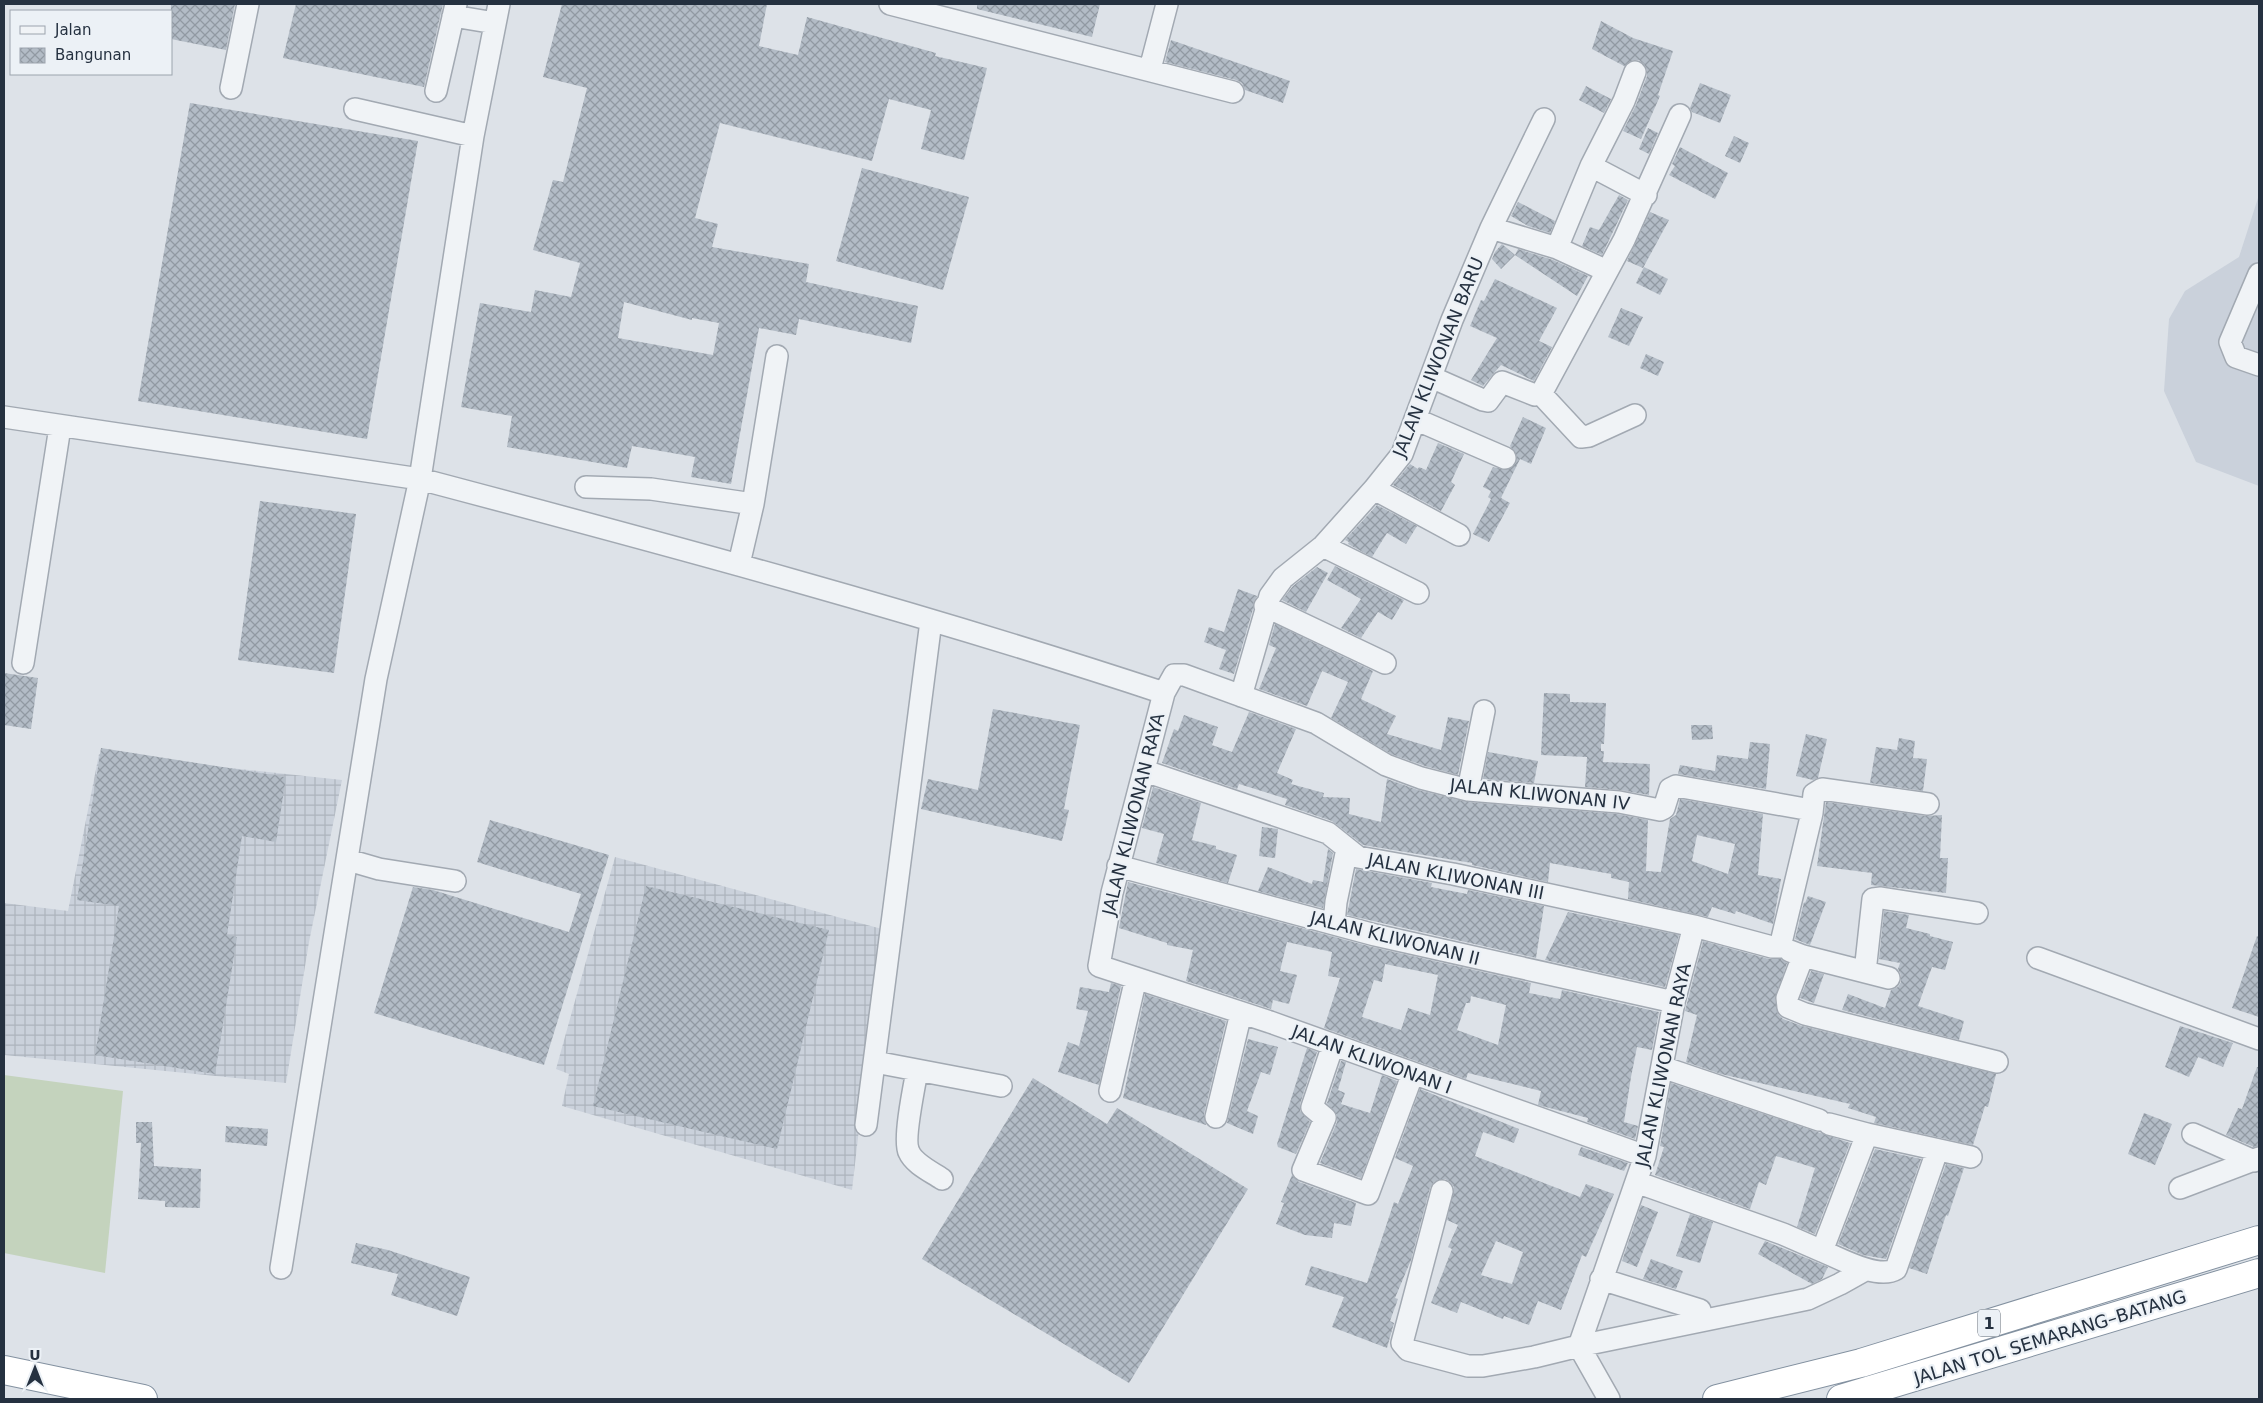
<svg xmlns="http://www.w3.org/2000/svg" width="2263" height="1403" font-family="'DejaVu Sans',sans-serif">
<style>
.built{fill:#cad1db}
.industrial{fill:url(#industrial-grid)}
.grass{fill:#c4d3bd}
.building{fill:url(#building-cross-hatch);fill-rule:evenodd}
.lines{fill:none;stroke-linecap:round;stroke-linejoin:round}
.minor-casing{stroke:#a2a9b2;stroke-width:24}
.highway-casing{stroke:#8391a0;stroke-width:30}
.minor{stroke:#f0f3f6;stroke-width:21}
.highway{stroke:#fff;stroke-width:28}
.labels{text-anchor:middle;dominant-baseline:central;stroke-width:4.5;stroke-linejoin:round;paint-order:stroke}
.shield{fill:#ecf1f6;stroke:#616b77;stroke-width:1}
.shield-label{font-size:16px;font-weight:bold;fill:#253140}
.street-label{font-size:18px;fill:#253140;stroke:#ecf1f6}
</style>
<defs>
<pattern id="industrial-grid" width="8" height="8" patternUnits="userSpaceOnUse" patternTransform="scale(1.25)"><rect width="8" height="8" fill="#cad1db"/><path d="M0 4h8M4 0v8" fill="none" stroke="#adb4bd"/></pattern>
<pattern id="building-cross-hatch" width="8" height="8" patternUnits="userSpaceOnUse" patternTransform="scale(1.25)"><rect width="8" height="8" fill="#b3bcc6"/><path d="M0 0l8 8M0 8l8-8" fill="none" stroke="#9199a2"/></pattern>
</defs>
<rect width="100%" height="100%" fill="#dde2e8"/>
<path class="built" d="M2259,195V486L2196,462L2164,391L2169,319L2185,291L2239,257Z"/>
<path class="industrial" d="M99,754L342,780L309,942L286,1083L4,1055V903L68,911Z
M615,857L882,929L852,1190L562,1106L569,1074L556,1069Z"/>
<path class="grass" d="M4,1075L123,1091L105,1273L4,1253Z"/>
<path class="building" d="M171,4H235L226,50L171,39Z
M296,4H443L424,87L283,58Z
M562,4H767L759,46L798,55L807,17L936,53L935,56L987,68L964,160L921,149L931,110L889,99L872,161L720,123L695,218L718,224L712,247L809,264L806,282L918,306L911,343L799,319L796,335L759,328L731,484L691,477L695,457L632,446L627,468L507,447L512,416L461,407L480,303L531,312L535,290L571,297L580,263L533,250L553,180L563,182L587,88L543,77ZM624,302L692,320V318L719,323L713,355L618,338Z
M977,4H1100L1092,37L977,9Z
M1601,21L1633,38L1673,51L1658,95L1660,96L1641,139L1623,131L1636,105L1647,76V70L1644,64L1639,60H1633L1624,66L1592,49Z
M1171,40L1290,81L1283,103L1245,90L1242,83L1236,80L1165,62Z
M1700,83L1731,95L1720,123L1692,112L1690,108Z
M1586,86L1611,99L1604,113L1579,100Z
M190,103L418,141L367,439L138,401Z
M1648,128L1658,133L1649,154L1639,149Z
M1734,136L1749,143L1740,163L1725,156Z
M1680,147L1728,173L1715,199L1669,175L1675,166L1672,164Z
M862,168L969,197L943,290L836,261Z
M1619,195L1628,200L1602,255L1582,246L1590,227L1599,230Z
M1518,202L1555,221L1550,233L1528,226L1511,216Z
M1650,212L1669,220L1643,268L1627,261Z
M1502,244L1515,255L1501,269L1492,259L1495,252Z
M1518,249L1553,260L1588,276L1577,296L1515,255Z
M1644,267L1668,279L1660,295L1636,283Z
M1495,279L1557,308L1539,341L1552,347L1534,381L1501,365L1483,386L1471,380L1497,338L1470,326L1481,300L1484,301Z
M1621,308L1643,317L1629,346L1608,337Z
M1646,354L1664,362L1658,376L1640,368Z
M1523,417L1546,428L1531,464L1520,459L1501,498L1510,503L1489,542L1473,534L1491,499L1488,497L1491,491L1483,487L1493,467L1507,470L1516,463L1517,456L1510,446Z
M1438,443L1464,454L1451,482L1455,485L1441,511L1393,485L1410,464L1418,469L1419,467L1426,470Z
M260,501L356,514L334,673L238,660Z
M1377,505L1417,526L1406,544L1387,533L1372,557L1348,544L1349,542L1345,540Z
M1335,566L1404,600L1392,620L1378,612L1361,638L1341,628L1361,599L1327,580Z
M1317,567L1328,573L1306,612L1282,600L1293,586Z
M1238,589L1257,596L1254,601L1253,609L1234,674L1219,669L1226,650L1204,642L1209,627L1224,632Z
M1275,624L1373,671L1361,699L1396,716L1387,734L1441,750L1448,717L1469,721L1458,775L1425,766L1391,754L1331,718L1348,682L1322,671L1307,706L1259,689L1276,648L1269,645Z
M4,673L38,678L31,729L4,725Z
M1544,693L1570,694V702L1606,703L1604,744H1601V751H1604L1603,762L1650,764L1649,795L1620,790L1585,787L1587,757L1541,755Z
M993,709L1080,725L1064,809L1069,810L1062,841L921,809L928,779L978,790Z
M1249,712L1296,729L1277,773L1293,780L1291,784L1324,793L1323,797L1350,798L1349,814L1381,822L1387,779L1418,790L1467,802L1617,814L1648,820L1646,871L1661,872L1670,819L1676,815L1680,799L1763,814L1758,875L1781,879L1773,924L1736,911L1735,914L1712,907L1708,917L1628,899L1629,882L1611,878V874L1550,863L1548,882L1472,865V863L1363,845L1332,821L1285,805L1287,799L1239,784L1237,789L1162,763L1174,729L1178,731L1184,715L1218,727L1212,745L1232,752ZM1697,835L1735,844L1728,874L1692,861Z
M1691,725H1712L1713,739L1692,740Z
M1806,734L1827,739L1818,778L1813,780L1796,776Z
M1899,738L1915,741L1913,758L1927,759L1923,791L1870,783L1876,747L1897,750Z
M1750,742L1770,744L1766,789L1678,774L1680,765L1715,771L1717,755L1748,759Z
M101,748L286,777L276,842L242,836L227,935L237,937L215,1074L95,1055L119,906L77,900Z
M1488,752L1538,761L1534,783L1483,779Z
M1153,787L1201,803L1192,840L1216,846V849L1237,855L1228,883L1156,863L1164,834L1142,828Z
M1826,802L1926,816L1942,815L1940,858H1948L1946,893L1871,885L1872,873L1817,866Z
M490,820L609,855L544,1065L374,1013L413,887L433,890L569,932L581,894L477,862Z
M1262,827L1278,829L1275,858L1259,856Z
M1328,849L1333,853L1323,908L1258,891L1268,867L1312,884L1313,880L1323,882Z
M1356,869L1432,883L1431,887L1467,894L1468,890L1544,906L1536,958L1347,915Z
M1128,882L1372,947L1531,983L1529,993L1560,999L1562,990L1659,1012L1652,1050L1637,1047L1631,1077L1624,1122L1638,1126L1635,1139L1587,1122L1588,1118L1538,1105L1541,1091L1468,1073L1466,1079L1324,1028L1340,978L1328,976L1332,952L1287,942L1280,971L1297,975L1289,1004L1273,1000L1271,1009L1186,981L1193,950L1167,945V943L1119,928ZM1385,964L1438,975L1430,1015L1408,1008L1401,1030L1362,1017L1374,980L1382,982ZM1471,996L1506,1005L1498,1045L1457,1030L1466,1003H1470Z
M646,886L829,930L777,1149L593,1106Z
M1808,896L1826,902L1810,945L1795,939L1804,902L1805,903Z
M1884,911L1909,915L1906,928L1930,934V936L1953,942L1945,970L1932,967L1918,1006L1964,1021L1959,1040L1842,1010L1848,994L1885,1008L1891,990L1898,987L1901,982V975L1898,969L1900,963L1879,959Z
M1568,912L1679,935L1665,987L1545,960Z
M2257,936L2259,937V1017L2232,1008Z
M1703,941L1769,959H1781L1787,963L1775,999L1778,1014L1783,1019L1802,1026L1996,1074L1988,1107L1985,1106L1973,1145L1874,1123L1876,1117L1848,1108L1850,1104L1721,1074L1686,1062L1697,1015L1685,1011Z
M1811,971L1824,974L1814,1003L1800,998Z
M1111,983L1121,986L1099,1085L1058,1072L1068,1042L1079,1046L1088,1011L1076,1009L1080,987L1109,992Z
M1145,994L1226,1021L1204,1114L1206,1125L1123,1098Z
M2180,1026L2233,1043L2223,1067L2198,1057L2189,1077L2165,1067Z
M1248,1039L1278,1047L1270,1075L1261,1072L1247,1111L1258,1116L1253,1134L1227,1123Z
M1307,1048L1317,1052L1300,1104V1111L1310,1122L1296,1154L1278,1147L1277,1144Z
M1341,1061L1346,1062L1338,1090L1345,1093L1341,1104L1370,1113L1382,1075L1397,1081L1361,1178L1320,1163L1337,1122V1115L1327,1103Z
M2257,1067H2259V1146L2254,1147L2226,1135L2238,1108L2242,1109Z
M1033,1078L1107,1124L1117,1108L1248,1189L1129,1383L922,1259Z
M1671,1083L1850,1143L1815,1234L1797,1227L1815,1168L1776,1156L1766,1185L1759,1182L1750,1209L1655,1175L1664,1147L1660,1146Z
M1420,1089L1519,1129L1514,1143L1483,1132L1475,1156L1580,1197L1586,1184L1614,1194L1586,1257L1582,1255L1561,1310L1538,1301L1529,1325L1504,1316L1503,1319L1461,1302L1457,1313L1431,1303L1452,1249L1448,1247L1458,1225L1447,1220L1454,1187L1450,1182L1445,1179L1434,1182L1430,1188L1411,1260L1395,1298L1398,1299L1390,1321L1394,1323L1387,1348L1332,1327L1344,1297L1305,1285L1311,1266L1367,1283L1394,1202L1398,1204L1413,1166L1395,1158ZM1496,1241L1523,1252L1512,1284L1481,1275Z
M2144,1113L2172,1124L2155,1165L2128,1154Z
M136,1122H152L154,1166L201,1169L200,1208L165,1207V1201L138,1199L141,1143H136Z
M226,1126L268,1129L267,1146L225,1142Z
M1581,1147L1628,1163L1624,1171L1578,1155Z
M1875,1149L1921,1159L1886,1259L1863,1255L1838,1244Z
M1946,1164L1964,1168L1948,1216L1946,1215L1927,1274L1909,1268Z
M1292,1175L1299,1182L1356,1203L1351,1226L1334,1223L1332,1238L1305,1235L1276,1224L1284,1203L1281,1202Z
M1641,1205L1658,1212L1637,1267L1622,1261Z
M1690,1214L1713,1222L1700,1263L1676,1256Z
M1765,1241L1828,1267L1822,1279L1812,1284L1758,1254Z
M356,1243L388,1250L470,1277L457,1316L391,1295L398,1274L351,1263Z
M1651,1259L1683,1271L1676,1289L1643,1279Z"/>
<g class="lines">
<g class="minor-casing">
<path id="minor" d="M499,4L473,136L420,479C669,545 919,612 1164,693
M890,4L1233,92
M453,16L495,23
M1150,69L1167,4
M231,88L248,4
M436,91L456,4
M355,109L473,136
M1591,166L1646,195
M1491,228L1544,119
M1557,248L1591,166L1624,101L1635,72
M2259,274L2230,342L2236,357L2259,365
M1431,377L1483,400L1488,401L1502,382L1535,395L1541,394L1624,240L1680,115
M1541,394L1581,437L1589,436L1635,415
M4,417L420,479L376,679L281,1268
M1415,419L1505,458
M586,487L651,489L753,504
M1374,489L1459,535
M1323,546L1418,593
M739,564L753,504L777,356
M1265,606L1385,663
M23,663L60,427
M1241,696L1270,596L1283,578L1323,546L1374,489L1402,454L1452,320L1491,228L1557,248L1607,271
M1145,771L1328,833L1358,857L1453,874L1694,926L1772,947H1780L1812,813L1814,794L1822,789L1928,804
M1468,790L1484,711
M348,860L379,869L455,881
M1118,866L1375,935L1674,1002
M1334,924L1336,902L1347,849
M1790,951L1803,956L1889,978
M1803,956L1787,998L1788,1007L1805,1014L1997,1062
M2038,958L2259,1039
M1865,972L1873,899L1881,898L1977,913
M1333,1045L1312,1107L1325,1118L1303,1170L1368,1194L1413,1073
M875,1062L1001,1086
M1662,1067L1819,1120
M917,1071C914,1087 903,1141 909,1152C914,1164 932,1172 942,1179
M1110,1091L1136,978
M1216,1117L1241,1013
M1829,1124L1867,1134
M866,1125L931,621
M2193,1134L2254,1161
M1937,1151L1896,1269C1878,1280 1839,1258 1822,1251L1867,1134L1971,1157
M1645,1156L1270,1022L1099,966L1112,893L1164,693L1174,675H1184L1316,723L1386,765L1421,778L1468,790L1619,802L1660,810L1664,808L1670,789L1676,786L1811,810
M1636,1182L1783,1234L1822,1251
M2180,1188L2259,1158
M1442,1191L1402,1343L1408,1350L1468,1366H1483L1534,1357L1579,1346L1808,1299L1840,1284L1865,1270
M1601,1279L1700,1310
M1579,1346L1645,1156L1674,1002L1694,926
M1579,1346L1609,1399"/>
</g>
<g class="highway-casing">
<path id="highway" d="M4,1370L143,1399
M1717,1399L1861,1363L2259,1240
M1841,1399L2259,1273"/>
</g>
<use href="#minor" class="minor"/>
<use href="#highway" class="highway"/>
</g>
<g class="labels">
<rect class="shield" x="1978" y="1309.5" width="22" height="27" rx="4"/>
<g class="shield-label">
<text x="1989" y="1323">1</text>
</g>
<g class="street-label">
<text transform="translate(1438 357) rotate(-68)">JALAN KLIWONAN BARU</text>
<text transform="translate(1540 794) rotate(6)">JALAN KLIWONAN IV</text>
<text transform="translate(1133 814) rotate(-76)">JALAN KLIWONAN RAYA</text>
<text transform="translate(1456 876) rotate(11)">JALAN KLIWONAN III</text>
<text transform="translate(1395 938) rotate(14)">JALAN KLIWONAN II</text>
<text transform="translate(1372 1059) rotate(20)">JALAN KLIWONAN I</text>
<text transform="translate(1663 1065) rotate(-78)">JALAN KLIWONAN RAYA</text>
<text transform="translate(2050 1337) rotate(-17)">JALAN TOL SEMARANG–BATANG</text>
</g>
</g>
<rect width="2263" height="1403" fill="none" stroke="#253140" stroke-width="10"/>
<rect x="10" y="10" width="162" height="65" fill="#ecf1f6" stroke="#9ca4ad"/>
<rect x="20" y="26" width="25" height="8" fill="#f0f3f6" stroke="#9ca4ad"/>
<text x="55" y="35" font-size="15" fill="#253140">Jalan</text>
<rect x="20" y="48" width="25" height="15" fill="url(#building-cross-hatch)" stroke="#9ca4ad"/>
<text x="55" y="60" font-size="15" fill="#253140">Bangunan</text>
<g transform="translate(35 1368)" stroke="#ecf1f6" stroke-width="4" paint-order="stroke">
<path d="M0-4L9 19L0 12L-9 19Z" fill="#253140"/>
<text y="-8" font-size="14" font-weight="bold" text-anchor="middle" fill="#253140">U</text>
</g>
</svg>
